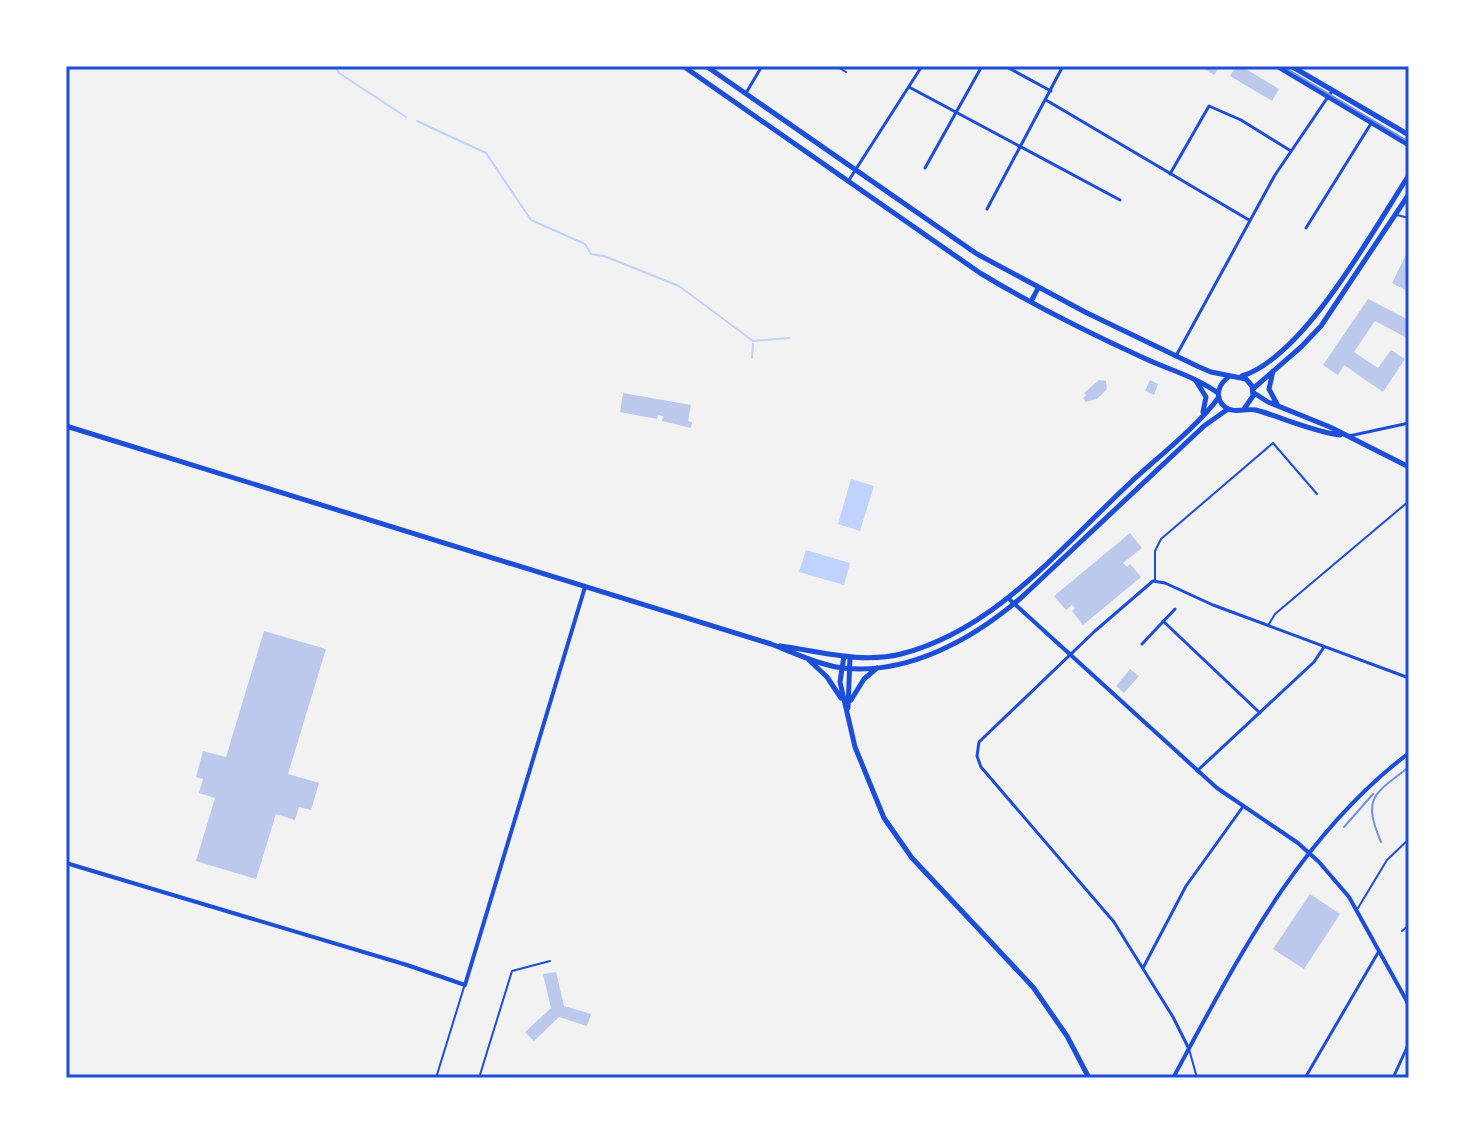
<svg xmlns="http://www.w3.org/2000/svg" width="1475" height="1144" font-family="'Exo 2',sans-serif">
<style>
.water{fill:#bfd3fe}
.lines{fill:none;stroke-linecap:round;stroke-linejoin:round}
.stream{stroke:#bfd3fe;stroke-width:2}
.building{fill:#bdc9ec}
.service{stroke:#1d4ed8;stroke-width:2}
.minor{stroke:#1d4ed8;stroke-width:3}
.tertiary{stroke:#1d4ed8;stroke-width:4}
.secondary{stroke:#1d4ed8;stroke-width:5}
.tram{stroke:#7290e2;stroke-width:2}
.neatline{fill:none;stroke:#1d4ed8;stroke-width:3}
</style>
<rect width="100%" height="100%" fill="#f2f2f2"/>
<path class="water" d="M851,479L874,486L860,531L838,524Z
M806,550L850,563L844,585L799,572Z"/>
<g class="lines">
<path class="stream" d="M335,66L339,73L406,117
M417,121L486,153L531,220L585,244L591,254L604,256L679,286L753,341L789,338
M752,358L753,344"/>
</g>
<path class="building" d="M1200,66H1220L1214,75Z
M1236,66H1241L1279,89L1272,101L1230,76Z
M1406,255L1409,256V292L1392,283Z
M1368,299L1409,320V339L1375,321L1354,352L1378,368L1391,350L1405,359L1383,392L1344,365L1338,375L1323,365Z
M1099,380L1106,381L1107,389L1097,399L1086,402L1083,398L1086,395L1084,393Z
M1150,380L1158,384L1154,395L1145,391Z
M623,393L691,405L688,421L692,422L691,428L662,421L663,416L658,415L657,419L620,412Z
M1130,533L1142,548L1123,563L1127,567L1130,564L1141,577L1083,625L1072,611L1075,608L1072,605L1066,610L1054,596Z
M264,631L326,649L288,774L319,783L314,800L311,810L299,807L295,820L276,814L256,879L196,861L215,798L199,793L203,779L196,777L203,751L226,757Z
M1130,669L1139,676L1124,693L1116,686Z
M1310,894L1340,914L1304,969L1273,949Z
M556,972L564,1006L591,1014L587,1026L559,1017L534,1041L525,1032L551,1008L543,974Z"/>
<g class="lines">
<path class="service" d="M836,66L846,72
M1397,215L1409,218
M1155,580V551L1161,539L1273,443L1317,494
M1269,624L1275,614L1409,501
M1358,908L1387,860L1409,839
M1402,931L1409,925
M1189,1049L1197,1078
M436,1078L464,987
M479,1078L512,971L550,961"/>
<path class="minor" d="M1005,66L1051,91
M909,87L1120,200
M746,93L762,66
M1046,100L1249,220
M925,168L982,66
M1170,174L1209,106L1241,120L1291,151
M849,180L922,66
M987,209L1063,66
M1306,228L1372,122
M1176,356L1275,175L1332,91
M1349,436L1409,423
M1163,621L1260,713
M1142,644L1175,609
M1197,771L1314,662L1324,647
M1143,968L1186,886L1242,808
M1409,1009V1022
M1188,1047L1173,1017L1114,922L981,767L977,756L979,742L1095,631L1153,581L1165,583L1213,605L1409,678
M1305,1078L1379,951
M1393,1078L1409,1043"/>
<path class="tertiary" d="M1008,598L1217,788L1298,843L1319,862L1349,897L1409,1005
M66,863L407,965L465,985L585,587
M1173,1078C1237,960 1299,836 1409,753"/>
<path class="secondary" d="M683,66L980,273C1033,305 1089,333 1146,359C1170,370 1196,377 1218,393
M706,66L977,254L1085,312L1197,366L1211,372L1246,379L1252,386L1253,396L1244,409
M1277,66L1409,145
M1291,66L1409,135
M1031,302L1038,288
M1273,371L1269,389L1278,406
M1230,376C1219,383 1213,397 1225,407C1234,414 1245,408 1256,410C1284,418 1311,431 1340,435
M1242,376C1305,356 1373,230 1409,175
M1196,381L1206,397L1203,412
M1254,388L1301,347L1321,326L1409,194
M1254,393L1268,402L1330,427L1409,467
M66,426L771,644C792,652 814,663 836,667C905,678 974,639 1023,596L1204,426L1228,409
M780,646C819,651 861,664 901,654C996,630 1062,546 1131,482C1158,457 1198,426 1219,397
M844,656L840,682L855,747L884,818L912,858L1033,987L1067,1036L1089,1078
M809,660L827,677L841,698
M851,700L864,679L877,668
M848,708L850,657"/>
<path class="tram" d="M1282,66L1409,142
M1344,827L1373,794
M1381,842C1362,797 1374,794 1409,767"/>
</g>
<rect width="1475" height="1144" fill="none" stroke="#ffffff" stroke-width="136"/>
<rect x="68" y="68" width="1339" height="1008" class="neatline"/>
</svg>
